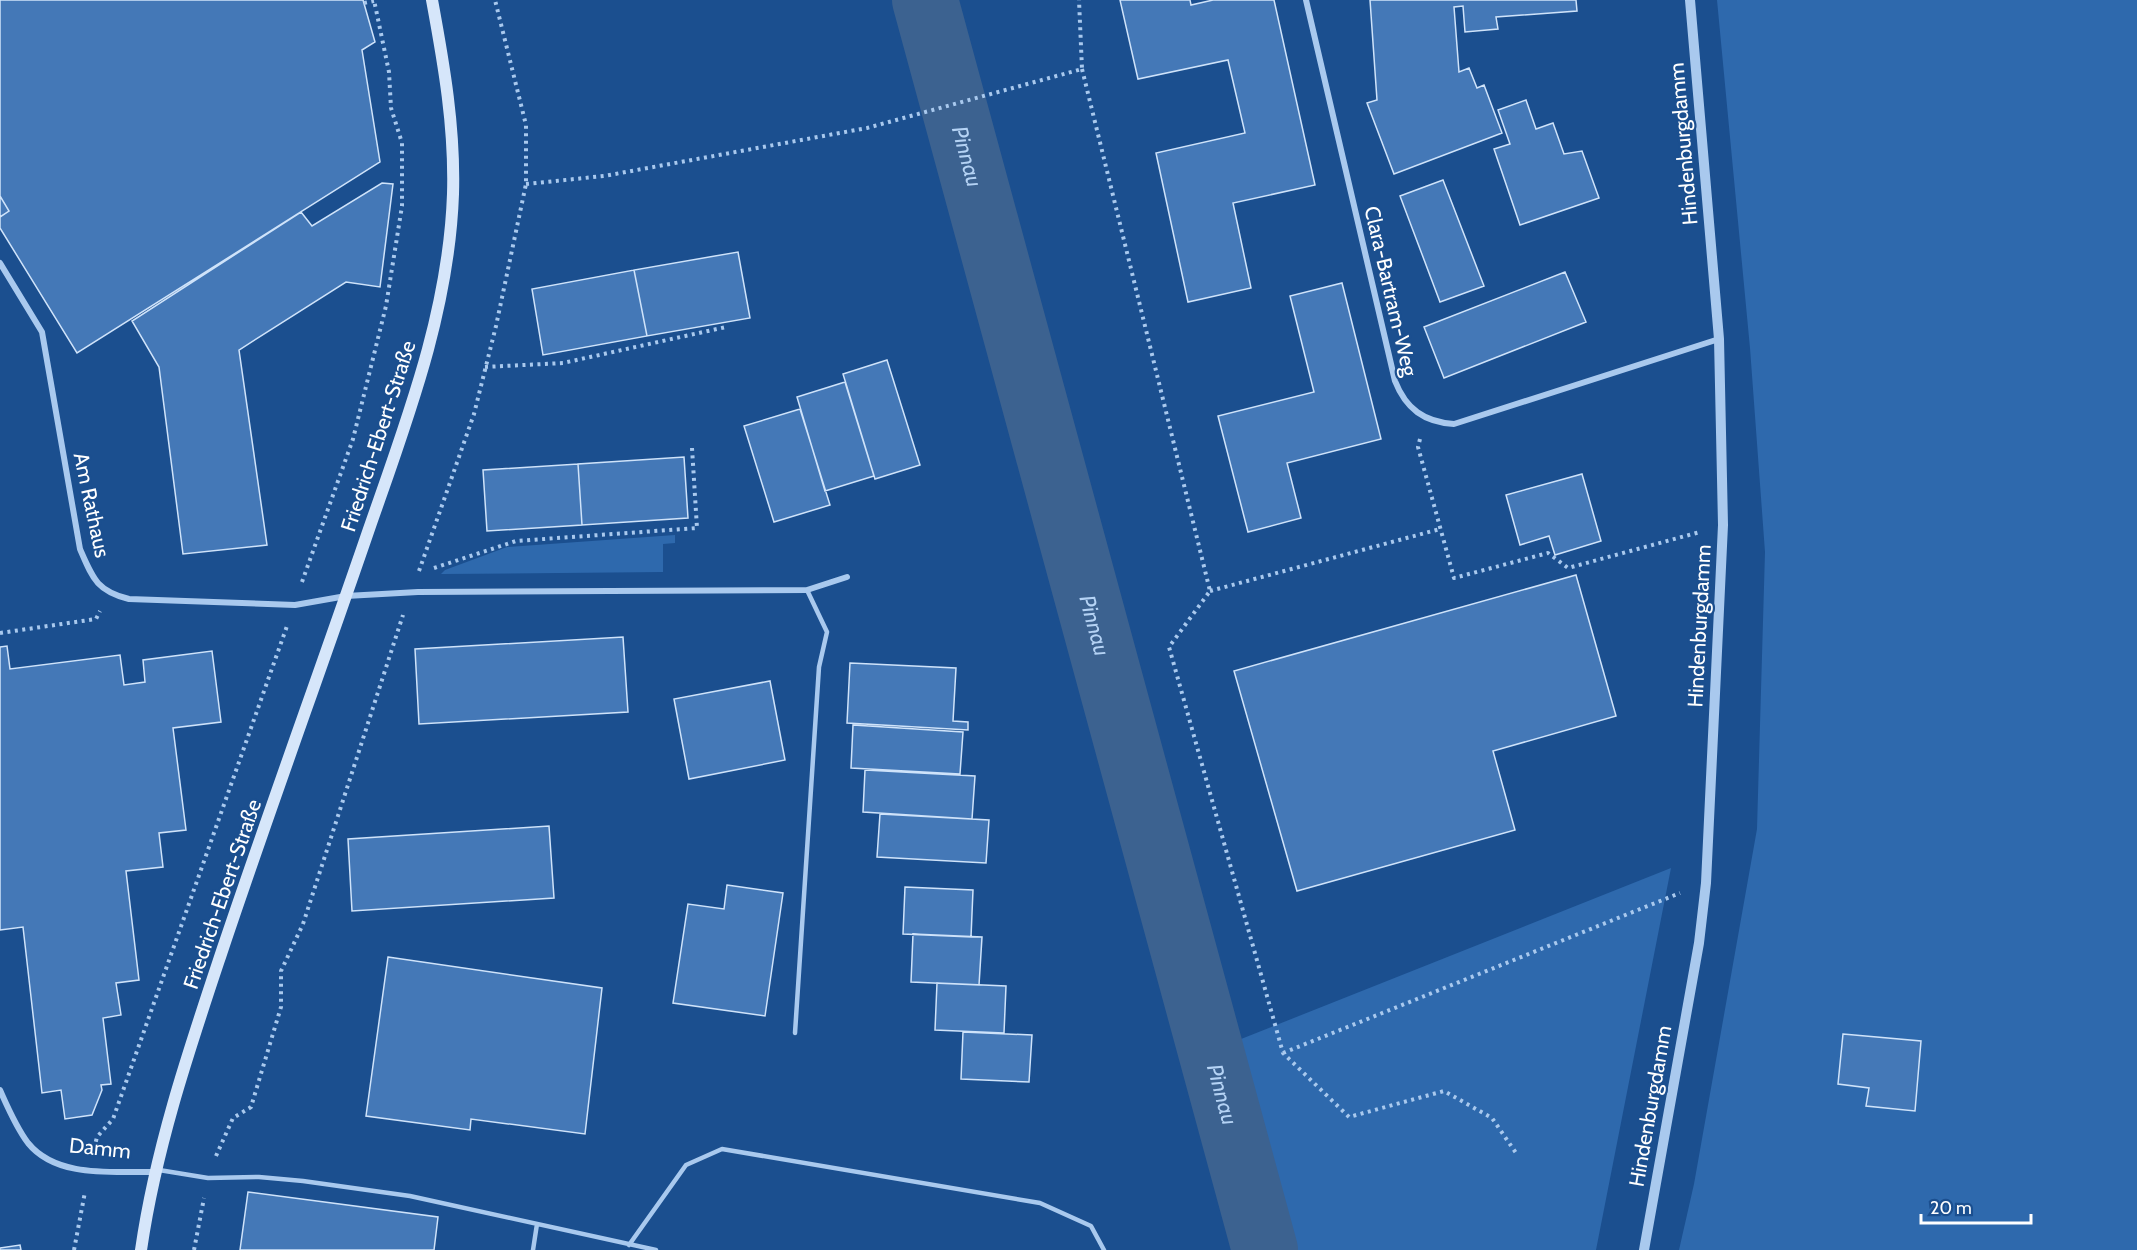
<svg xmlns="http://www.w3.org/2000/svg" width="2137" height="1250" font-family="Cabin,sans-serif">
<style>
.green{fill:#2e69ad}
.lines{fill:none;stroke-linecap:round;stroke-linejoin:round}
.river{stroke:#3c6290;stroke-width:66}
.building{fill:#4478b7;stroke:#cfe3fa;stroke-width:1.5}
.path{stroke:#a9c9ee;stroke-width:4;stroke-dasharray:3 4.5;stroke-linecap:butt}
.service{stroke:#a9c9ee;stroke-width:4.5}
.minor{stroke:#a9c9ee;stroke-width:6}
.tertiary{stroke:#a9c9ee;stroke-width:10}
.secondary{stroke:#d6e6fa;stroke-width:12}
.labels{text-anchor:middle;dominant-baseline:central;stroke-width:4.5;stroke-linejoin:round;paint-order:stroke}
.street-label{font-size:21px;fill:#fff;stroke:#1b4f8f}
.water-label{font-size:22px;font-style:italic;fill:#b5d3f5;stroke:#1b4f8f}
</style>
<rect width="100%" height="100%" fill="#1b4f8f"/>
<path class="green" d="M1717,0H2137V1250H1679L1694,1184L1757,829L1765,552L1750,348Z
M675,535V543L663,544V572L441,574L445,570L507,547Z
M1671,868L1596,1250H1280L1231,1043Z"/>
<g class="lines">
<path class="river" id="s1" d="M925,0L1265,1250"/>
</g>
<path class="building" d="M0,0H363L375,42L362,50L380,162L77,353L0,228V217L9,211L0,196Z
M1120,0H1190L1191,5L1213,0H1274L1315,185L1233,203L1251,288L1188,302L1156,153L1245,133L1228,60L1138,79Z
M1370,0H1576L1577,11L1496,17L1498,29L1465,32L1463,6L1454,7L1459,72L1469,68L1477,88L1484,85L1502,133L1394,174L1367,103L1377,100Z
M1526,100L1536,129L1553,123L1564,154L1582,151L1599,198L1520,225L1494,149L1510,144L1498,110Z
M1443,180L1484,286L1440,302L1400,196Z
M382,183L393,184L380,287L346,282L239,350L267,545L183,554L159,367L132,321L301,212L312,226Z
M0,196L9,211L0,217Z
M738,252L750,318L647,336L634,270Z
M634,270L647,336L543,355L532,289Z
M1565,272L1586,322L1444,378L1424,327Z
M1342,283L1381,439L1287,463L1301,518L1248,532L1218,416L1314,392L1290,296Z
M887,360L920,465L875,479L843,374Z
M845,382L874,476L825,491L797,397Z
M800,409L830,505L774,522L744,426Z
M684,457L688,518L582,525L578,464Z
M578,464L582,525L487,531L483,470Z
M1582,474L1601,541L1555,555L1549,536L1520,545L1506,495Z
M1576,575L1616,716L1493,751L1515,830L1297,891L1234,671Z
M623,637L628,712L419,724L415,649Z
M7,646L10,669L120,655L124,685L145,682L143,660L212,651L221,722L173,728L186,830L159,833L163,867L126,871L139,980L116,983L121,1015L103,1018L111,1084L101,1085L102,1090L92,1115L65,1119L61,1090L42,1093L23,927L0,930V647Z
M850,663L956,668L953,721L968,722V730L847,723Z
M770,681L785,760L689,779L674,699Z
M853,725L963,732L960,774L851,768Z
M865,770L975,776L972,819L863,812Z
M880,814L989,820L986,863L877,857Z
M549,826L554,898L352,911L348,839Z
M727,885L783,893L765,1016L673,1003L688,904L724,909Z
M905,887L973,890L971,937L903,934Z
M913,934L982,937L979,985L911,982Z
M388,957L602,988L585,1134L471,1119L470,1130L366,1116Z
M937,983L1006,986L1004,1033L935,1030Z
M963,1032L1032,1035L1029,1082L961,1079Z
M1843,1034L1921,1041L1915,1111L1866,1106L1869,1088L1838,1084Z
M248,1192L438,1217L434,1250H240Z
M20,1245L21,1250H0V1248Z"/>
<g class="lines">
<path class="path" d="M364,3L374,1
M1082,69L1210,591L1169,647L1283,1053L1349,1117L1444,1091L1492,1118L1516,1153
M526,184L604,176L867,128L1082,69L1079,0
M485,367L563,363L726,327
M1420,439L1418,447L1454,578L1548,553L1568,568L1700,532
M434,568L516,541L697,528L692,448
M419,571L474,414L496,326L526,184V125L495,0
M302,582L353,439L386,306L402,206V143L391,108L389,72L374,0
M1210,591L1440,529
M0,633L96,619L100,611
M1283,1053L1680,893
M94,1149L97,1137L113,1119L287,626
M216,1156L233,1118L251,1107L281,1007V971L303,924L403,615
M74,1250L85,1192
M194,1250L204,1198"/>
<path class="service" d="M795,1033L819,667L827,632L807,590
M159,1170L208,1178L259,1177L303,1181L410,1196L656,1250
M629,1245L686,1165L722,1149L1040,1203L1091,1226L1104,1250
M533,1250L537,1224"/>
<path class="minor" d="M1306,0L1395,381C1406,409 1424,422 1454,424L1719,339
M0,263L42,332L80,549C93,579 97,591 129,599L295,605L346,596L418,592L807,590L847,577
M0,1090C8,1108 16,1127 28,1143C57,1179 115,1171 155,1172"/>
<path class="tertiary" d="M1644,1250L1699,943L1706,883L1723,525L1719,339L1690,0"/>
<path class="secondary" d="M141,1250C156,1146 190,1047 223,948C270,808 321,669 369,529C407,420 449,311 453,194C455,128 444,65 432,0"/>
</g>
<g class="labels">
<g class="street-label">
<text transform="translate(1683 144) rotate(-95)">Hindenburgdamm</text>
<text transform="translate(1391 291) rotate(77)">Clara-Bartram-Weg</text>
<text transform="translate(378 436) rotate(-72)">Friedrich-Ebert-Straße</text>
<text transform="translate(92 505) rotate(78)">Am Rathaus</text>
<text transform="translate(1699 626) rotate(-87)">Hindenburgdamm</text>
<text transform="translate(222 894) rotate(-71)">Friedrich-Ebert-Straße</text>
<text transform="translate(1650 1106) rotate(-80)">Hindenburgdamm</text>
<text transform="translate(100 1148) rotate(6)">Damm</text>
</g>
<g class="water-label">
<text stroke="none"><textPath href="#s1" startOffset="162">Pinnau</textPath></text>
<text stroke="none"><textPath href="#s1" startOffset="648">Pinnau</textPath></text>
<text stroke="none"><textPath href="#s1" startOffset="1134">Pinnau</textPath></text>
</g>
</g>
<path d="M1921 1214v9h110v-9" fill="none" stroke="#ffffff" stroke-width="3"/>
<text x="1930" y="1214" font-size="18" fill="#ffffff" stroke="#1b4f8f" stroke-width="4.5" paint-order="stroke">20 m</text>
</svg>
